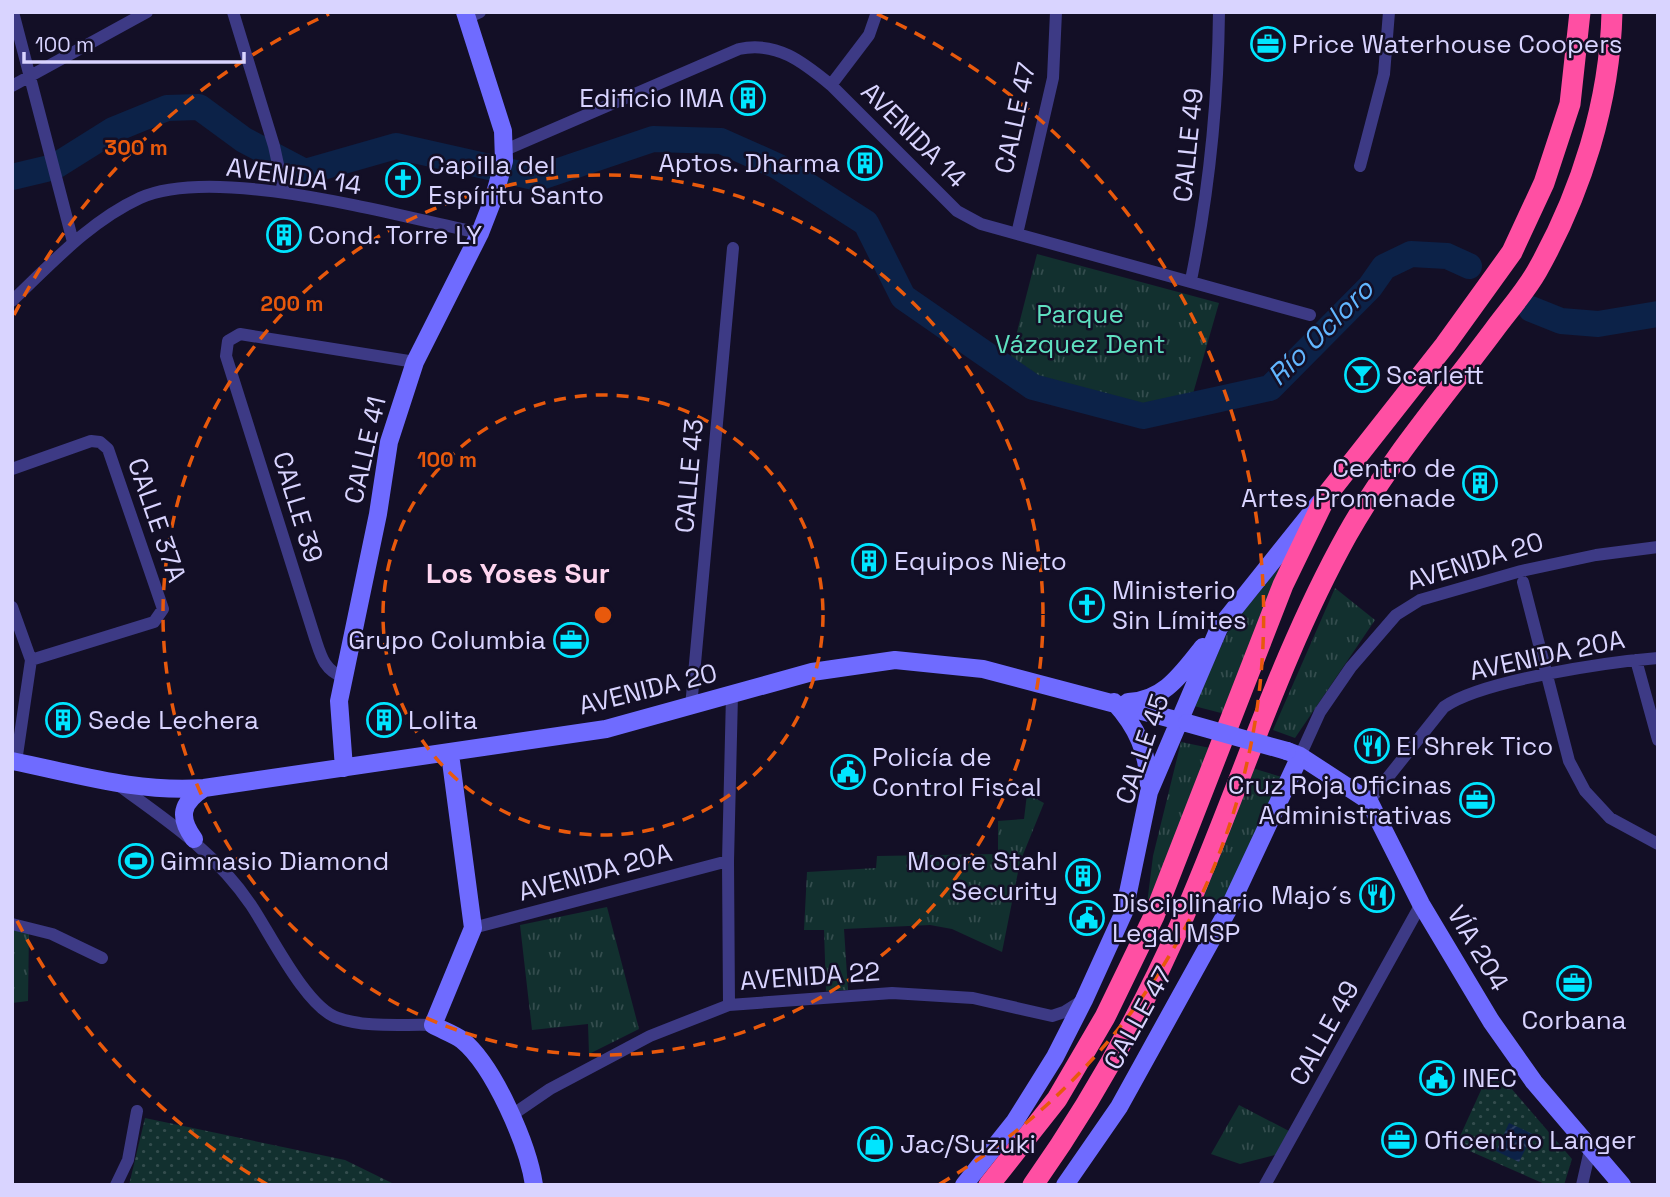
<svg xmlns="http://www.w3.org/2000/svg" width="1670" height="1197" font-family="'Space Grotesk',sans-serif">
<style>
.grass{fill:url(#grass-tufts)}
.garden{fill:url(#garden-dots)}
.water{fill:url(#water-waves)}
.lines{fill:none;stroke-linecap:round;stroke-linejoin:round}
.river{stroke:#0c2248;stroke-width:26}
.street{stroke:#3d3a85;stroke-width:12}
.secondary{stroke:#6f6bff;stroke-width:18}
.highway{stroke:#ff4fa3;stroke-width:21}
.secondary-bridge{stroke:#6f6bff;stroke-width:18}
.ring{fill:none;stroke:#e8590c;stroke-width:3.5;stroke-dasharray:12 9}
.labels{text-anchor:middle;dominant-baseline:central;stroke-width:5;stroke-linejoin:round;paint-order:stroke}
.poi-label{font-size:26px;fill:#d9d4ff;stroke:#130f26;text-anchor:start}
.street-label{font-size:26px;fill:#d9d4ff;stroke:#130f26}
.park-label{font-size:26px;fill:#5fe0c0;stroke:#130f26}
.water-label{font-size:28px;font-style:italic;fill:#62b6ff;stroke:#130f26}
.neighbourhood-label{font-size:28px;font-weight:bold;fill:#ffd6f0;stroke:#130f26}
.centre{fill:#e8590c;stroke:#130f26;stroke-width:3.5}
.ring-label{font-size:21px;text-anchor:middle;font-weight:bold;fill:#e8590c;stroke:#130f26;stroke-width:5;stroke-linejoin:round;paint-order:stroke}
</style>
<defs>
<pattern id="grass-tufts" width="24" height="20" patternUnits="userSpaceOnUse" patternTransform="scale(1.75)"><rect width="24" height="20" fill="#12302f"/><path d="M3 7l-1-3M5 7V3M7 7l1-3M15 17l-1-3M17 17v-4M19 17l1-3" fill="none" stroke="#344d4e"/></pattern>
<pattern id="garden-dots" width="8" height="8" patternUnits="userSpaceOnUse" patternTransform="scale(1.75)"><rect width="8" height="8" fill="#12302f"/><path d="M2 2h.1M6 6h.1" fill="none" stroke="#344d4e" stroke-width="1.8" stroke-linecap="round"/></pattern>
<pattern id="water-waves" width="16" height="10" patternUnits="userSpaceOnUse" patternTransform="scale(1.75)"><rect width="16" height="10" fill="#0c2248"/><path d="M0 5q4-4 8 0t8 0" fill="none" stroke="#2f4163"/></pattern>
</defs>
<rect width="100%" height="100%" fill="#130f26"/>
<path class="grass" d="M1037,254L1219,303L1192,397L1143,407L1038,381L1010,359Z
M1284,562L1225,714L1194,706L1229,629Z
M1335,588L1375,620L1295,738L1273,730Z
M1181,742L1215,749L1147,904L1153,856Z
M1252,768L1285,778L1222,905L1203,897Z
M1027,794L1044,803L1020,862L1002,952L952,929L930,925L844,929L848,990L826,991L824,930H804L807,872L876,868L877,856L998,854V821L1024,819Z
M607,907L639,1029L589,1054L588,1024L532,1030L520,925Z
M12,930L29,931L28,1001L12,1003Z
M1239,1105L1289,1131L1275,1155L1240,1164L1211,1154Z"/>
<path class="garden" d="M1492,1066L1572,1159L1564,1185H1547L1456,1145Z
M145,1118L345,1160L396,1185H129Z"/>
<path class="water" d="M1509,1123L1533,1134L1519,1162L1496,1151Z"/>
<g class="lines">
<path class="river" d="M12,177L54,167L113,130L167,108L199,107L244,140L305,172L396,146L538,178L653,139L721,141L777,166L866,223L903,297L1033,387L1143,416L1270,388L1370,287L1384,267L1411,254L1447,256L1469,266
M1531,309L1561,321L1598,324L1658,314"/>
<path class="street" d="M13,12L73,242
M233,12L274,146L284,192
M467,18L480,12
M831,85L869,35L877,12
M12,86L147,12
M505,150L739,49C777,41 803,62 831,85L957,211L981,224L1310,315
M1360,166L1384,74L1389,12
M1017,234L1053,78L1056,12
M1191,280C1209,192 1218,103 1219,12
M12,301C51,264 90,221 140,198C216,164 396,216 480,233
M12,469L91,441L100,442L108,449L163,609L154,622L31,660
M1523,582L1569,761L1585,791L1610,818L1658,844
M12,607L31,660L16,762
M1636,660L1658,740
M343,677C324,670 321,656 315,638L226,356L228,341L240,334L415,362
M691,707L733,248
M1300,756L1320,712L1351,667L1396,615L1420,600L1521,571L1596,555L1658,547
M118,785C168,821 216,853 251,905C270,933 306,1008 338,1018C367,1028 402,1024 433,1025
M1369,801L1444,707C1482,680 1609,662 1658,658
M12,924L52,934L102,958
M473,928L728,861
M729,1005L728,861L732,695
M512,1115L550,1089L650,1036L729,1005L892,993L973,998L1052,1016L1064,1012L1083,1000
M116,1185L128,1160L137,1111
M1265,1185L1421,904
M1582,1185L1590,1150"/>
<path class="secondary" d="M1114,702C1137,727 1148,752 1149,786
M1128,702C1164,701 1182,673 1203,647
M1287,751L1300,756L1369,801L1421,904L1491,1021L1534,1082L1622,1185
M450,754L473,928L433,1025C442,1030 454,1034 462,1040C494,1066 528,1145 534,1185
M12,761C77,774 137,793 204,788L606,729L812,672L895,660L983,669L1187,723
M344,768L339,701L378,514L389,442L415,362L480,233L494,197L504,161L503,131L465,12
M194,839C178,817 181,803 204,788
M964,1185L1015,1121L1055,1057L1084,1000L1124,912L1149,792L1219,628L1319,503
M1065,1185L1119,1107L1228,910L1300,756"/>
<path class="highway" d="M989,1185L1057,1099L1105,1017L1154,916L1283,585L1326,496L1445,345L1512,252L1544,183L1570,104L1580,12
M1033,1185C1091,1103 1139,1017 1180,925C1237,796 1278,659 1347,535C1388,462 1444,397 1494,330C1508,311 1525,292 1537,271C1581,193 1610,102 1612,12"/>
<path class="secondary-bridge" d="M1187,723L1287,751"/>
</g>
<g class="ring">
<circle cx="603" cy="615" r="220"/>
<circle cx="603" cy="615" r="440"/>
<path d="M268 1185A661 661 0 0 1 14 915M14 315A661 661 0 0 1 329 14M877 14A661 661 0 0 1 938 1185"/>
</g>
<defs>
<g id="office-ring" transform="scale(1.75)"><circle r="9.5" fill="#130f26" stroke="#00e5ff" stroke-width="1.5"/><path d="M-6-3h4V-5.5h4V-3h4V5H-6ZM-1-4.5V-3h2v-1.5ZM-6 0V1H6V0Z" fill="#00e5ff"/></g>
<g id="building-ring" transform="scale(1.75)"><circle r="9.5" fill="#130f26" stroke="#00e5ff" stroke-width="1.5"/><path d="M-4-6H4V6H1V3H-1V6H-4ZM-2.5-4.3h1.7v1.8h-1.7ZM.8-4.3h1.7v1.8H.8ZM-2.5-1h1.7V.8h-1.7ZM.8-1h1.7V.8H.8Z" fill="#00e5ff"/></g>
<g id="church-ring" transform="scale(1.75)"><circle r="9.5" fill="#130f26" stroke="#00e5ff" stroke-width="1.5"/><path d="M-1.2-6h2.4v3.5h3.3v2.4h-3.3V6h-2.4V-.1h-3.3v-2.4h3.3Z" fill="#00e5ff"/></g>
<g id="bar-ring" transform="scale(1.75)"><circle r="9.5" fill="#130f26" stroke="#00e5ff" stroke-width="1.5"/><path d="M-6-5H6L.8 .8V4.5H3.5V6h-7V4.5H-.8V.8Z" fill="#00e5ff"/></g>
<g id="restaurant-ring" transform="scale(1.75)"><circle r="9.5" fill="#130f26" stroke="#00e5ff" stroke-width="1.5"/><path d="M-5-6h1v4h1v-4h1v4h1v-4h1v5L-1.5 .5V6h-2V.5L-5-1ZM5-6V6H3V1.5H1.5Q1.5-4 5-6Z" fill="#00e5ff"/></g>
<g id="civic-ring" transform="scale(1.75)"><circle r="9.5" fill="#130f26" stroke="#00e5ff" stroke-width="1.5"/><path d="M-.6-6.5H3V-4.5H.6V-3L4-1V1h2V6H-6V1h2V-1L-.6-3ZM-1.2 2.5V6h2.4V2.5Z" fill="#00e5ff"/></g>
<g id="stadium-ring" transform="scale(1.75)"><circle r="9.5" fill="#130f26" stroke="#00e5ff" stroke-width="1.5"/><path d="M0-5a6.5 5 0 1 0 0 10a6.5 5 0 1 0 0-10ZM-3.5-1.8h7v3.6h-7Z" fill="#00e5ff"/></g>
<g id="shop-ring" transform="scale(1.75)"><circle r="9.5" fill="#130f26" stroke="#00e5ff" stroke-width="1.5"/><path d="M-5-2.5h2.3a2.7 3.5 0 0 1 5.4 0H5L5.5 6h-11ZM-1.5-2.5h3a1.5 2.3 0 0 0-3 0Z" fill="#00e5ff"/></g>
</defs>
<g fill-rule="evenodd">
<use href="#office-ring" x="1268" y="44"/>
<use href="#building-ring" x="748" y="98"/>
<use href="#building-ring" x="865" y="163"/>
<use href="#church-ring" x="403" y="180"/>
<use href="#building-ring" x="284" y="235"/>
<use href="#bar-ring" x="1362" y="375"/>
<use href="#building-ring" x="1480" y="483"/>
<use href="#building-ring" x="869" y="561"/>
<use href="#church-ring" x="1087" y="605"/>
<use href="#office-ring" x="571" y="640"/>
<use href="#building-ring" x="63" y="720"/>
<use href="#building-ring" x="384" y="720"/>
<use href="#restaurant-ring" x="1372" y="746"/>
<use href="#civic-ring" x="848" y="772"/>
<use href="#office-ring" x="1477" y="800"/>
<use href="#stadium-ring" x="136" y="861"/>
<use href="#building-ring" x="1083" y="876"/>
<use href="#restaurant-ring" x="1377" y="895"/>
<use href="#civic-ring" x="1087" y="918"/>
<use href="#office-ring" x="1574" y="983"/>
<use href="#civic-ring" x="1437" y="1078"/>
<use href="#office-ring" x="1399" y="1140"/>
<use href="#shop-ring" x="875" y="1144"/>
</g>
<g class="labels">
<g class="poi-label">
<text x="1292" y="44">Price Waterhouse Coopers</text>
<text x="724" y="98" text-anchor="end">Edificio IMA</text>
<text x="840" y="163" text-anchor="end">Aptos. Dharma</text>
<text x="428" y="165">Capilla del<tspan x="428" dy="30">Espíritu Santo</tspan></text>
<text x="308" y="235">Cond. Torre LY</text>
<text x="1386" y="375">Scarlett</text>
<text x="1456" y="468" text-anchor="end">Centro de<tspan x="1456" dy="30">Artes Promenade</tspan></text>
<text x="894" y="561">Equipos Nieto</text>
<text x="1112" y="590">Ministerio<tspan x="1112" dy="30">Sin Límites</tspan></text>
<text x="546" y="640" text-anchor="end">Grupo Columbia</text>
<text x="88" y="720">Sede Lechera</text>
<text x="408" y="720">Lolita</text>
<text x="1396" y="746">El Shrek Tico</text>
<text x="872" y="757">Policía de<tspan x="872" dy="30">Control Fiscal</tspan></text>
<text x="1452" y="785" text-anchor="end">Cruz Roja Oficinas<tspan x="1452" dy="30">Administrativas</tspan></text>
<text x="160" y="861">Gimnasio Diamond</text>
<text x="1058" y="861" text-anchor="end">Moore Stahl<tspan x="1058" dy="30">Security</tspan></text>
<text x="1352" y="895" text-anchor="end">Majo´s</text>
<text x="1112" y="903">Disciplinario<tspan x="1112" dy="30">Legal MSP</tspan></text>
<text x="1574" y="1020" text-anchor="middle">Corbana</text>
<text x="1462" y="1078">INEC</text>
<text x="1424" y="1140">Oficentro Langer</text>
<text x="900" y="1144">Jac/Suzuki</text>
</g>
<g class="street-label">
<text transform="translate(1015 118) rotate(-78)">CALLE 47</text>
<text transform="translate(914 135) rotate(45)">AVENIDA 14</text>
<text transform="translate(1188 145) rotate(-84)">CALLE 49</text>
<text transform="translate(294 176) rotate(8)">AVENIDA 14</text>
<text transform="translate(365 450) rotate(-77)">CALLE 41</text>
<text transform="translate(689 476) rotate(-85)">CALLE 43</text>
<text transform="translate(298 507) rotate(73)">CALLE 39</text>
<text transform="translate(157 520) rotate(71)">CALLE 37A</text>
<text transform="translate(1475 561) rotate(-17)">AVENIDA 20</text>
<text transform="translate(1547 655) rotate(-12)">AVENIDA 20A</text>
<text transform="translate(648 689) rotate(-14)">AVENIDA 20</text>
<text transform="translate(1142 749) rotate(-71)">CALLE 45</text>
<text transform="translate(595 872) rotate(-15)">AVENIDA 20A</text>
<text transform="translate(1478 948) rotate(59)">VÍA 204</text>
<text transform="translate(810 976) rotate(-4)">AVENIDA 22</text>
<text transform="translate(1138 1018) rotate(-61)">CALLE 47</text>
<text transform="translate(1324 1033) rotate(-61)">CALLE 49</text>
</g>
<g class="park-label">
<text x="1080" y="314">Parque<tspan x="1080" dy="30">Vázquez Dent</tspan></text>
</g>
<g class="water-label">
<text transform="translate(1320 332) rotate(-45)">Río Ocloro</text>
</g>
<g class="neighbourhood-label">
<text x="518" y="573">Los Yoses Sur</text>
</g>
</g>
<circle cx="603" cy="615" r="10" class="centre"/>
<g class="ring-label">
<text x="136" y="155">300 m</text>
<text x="292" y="311">200 m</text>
<text x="447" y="467">100 m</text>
</g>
<rect width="1670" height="1197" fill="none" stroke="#d9d4ff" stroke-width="28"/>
<path d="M24 52v10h220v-10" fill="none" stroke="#d9d4ff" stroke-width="3.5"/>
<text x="35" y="52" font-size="21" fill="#d9d4ff" stroke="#130f26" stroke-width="5" paint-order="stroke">100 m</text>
</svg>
